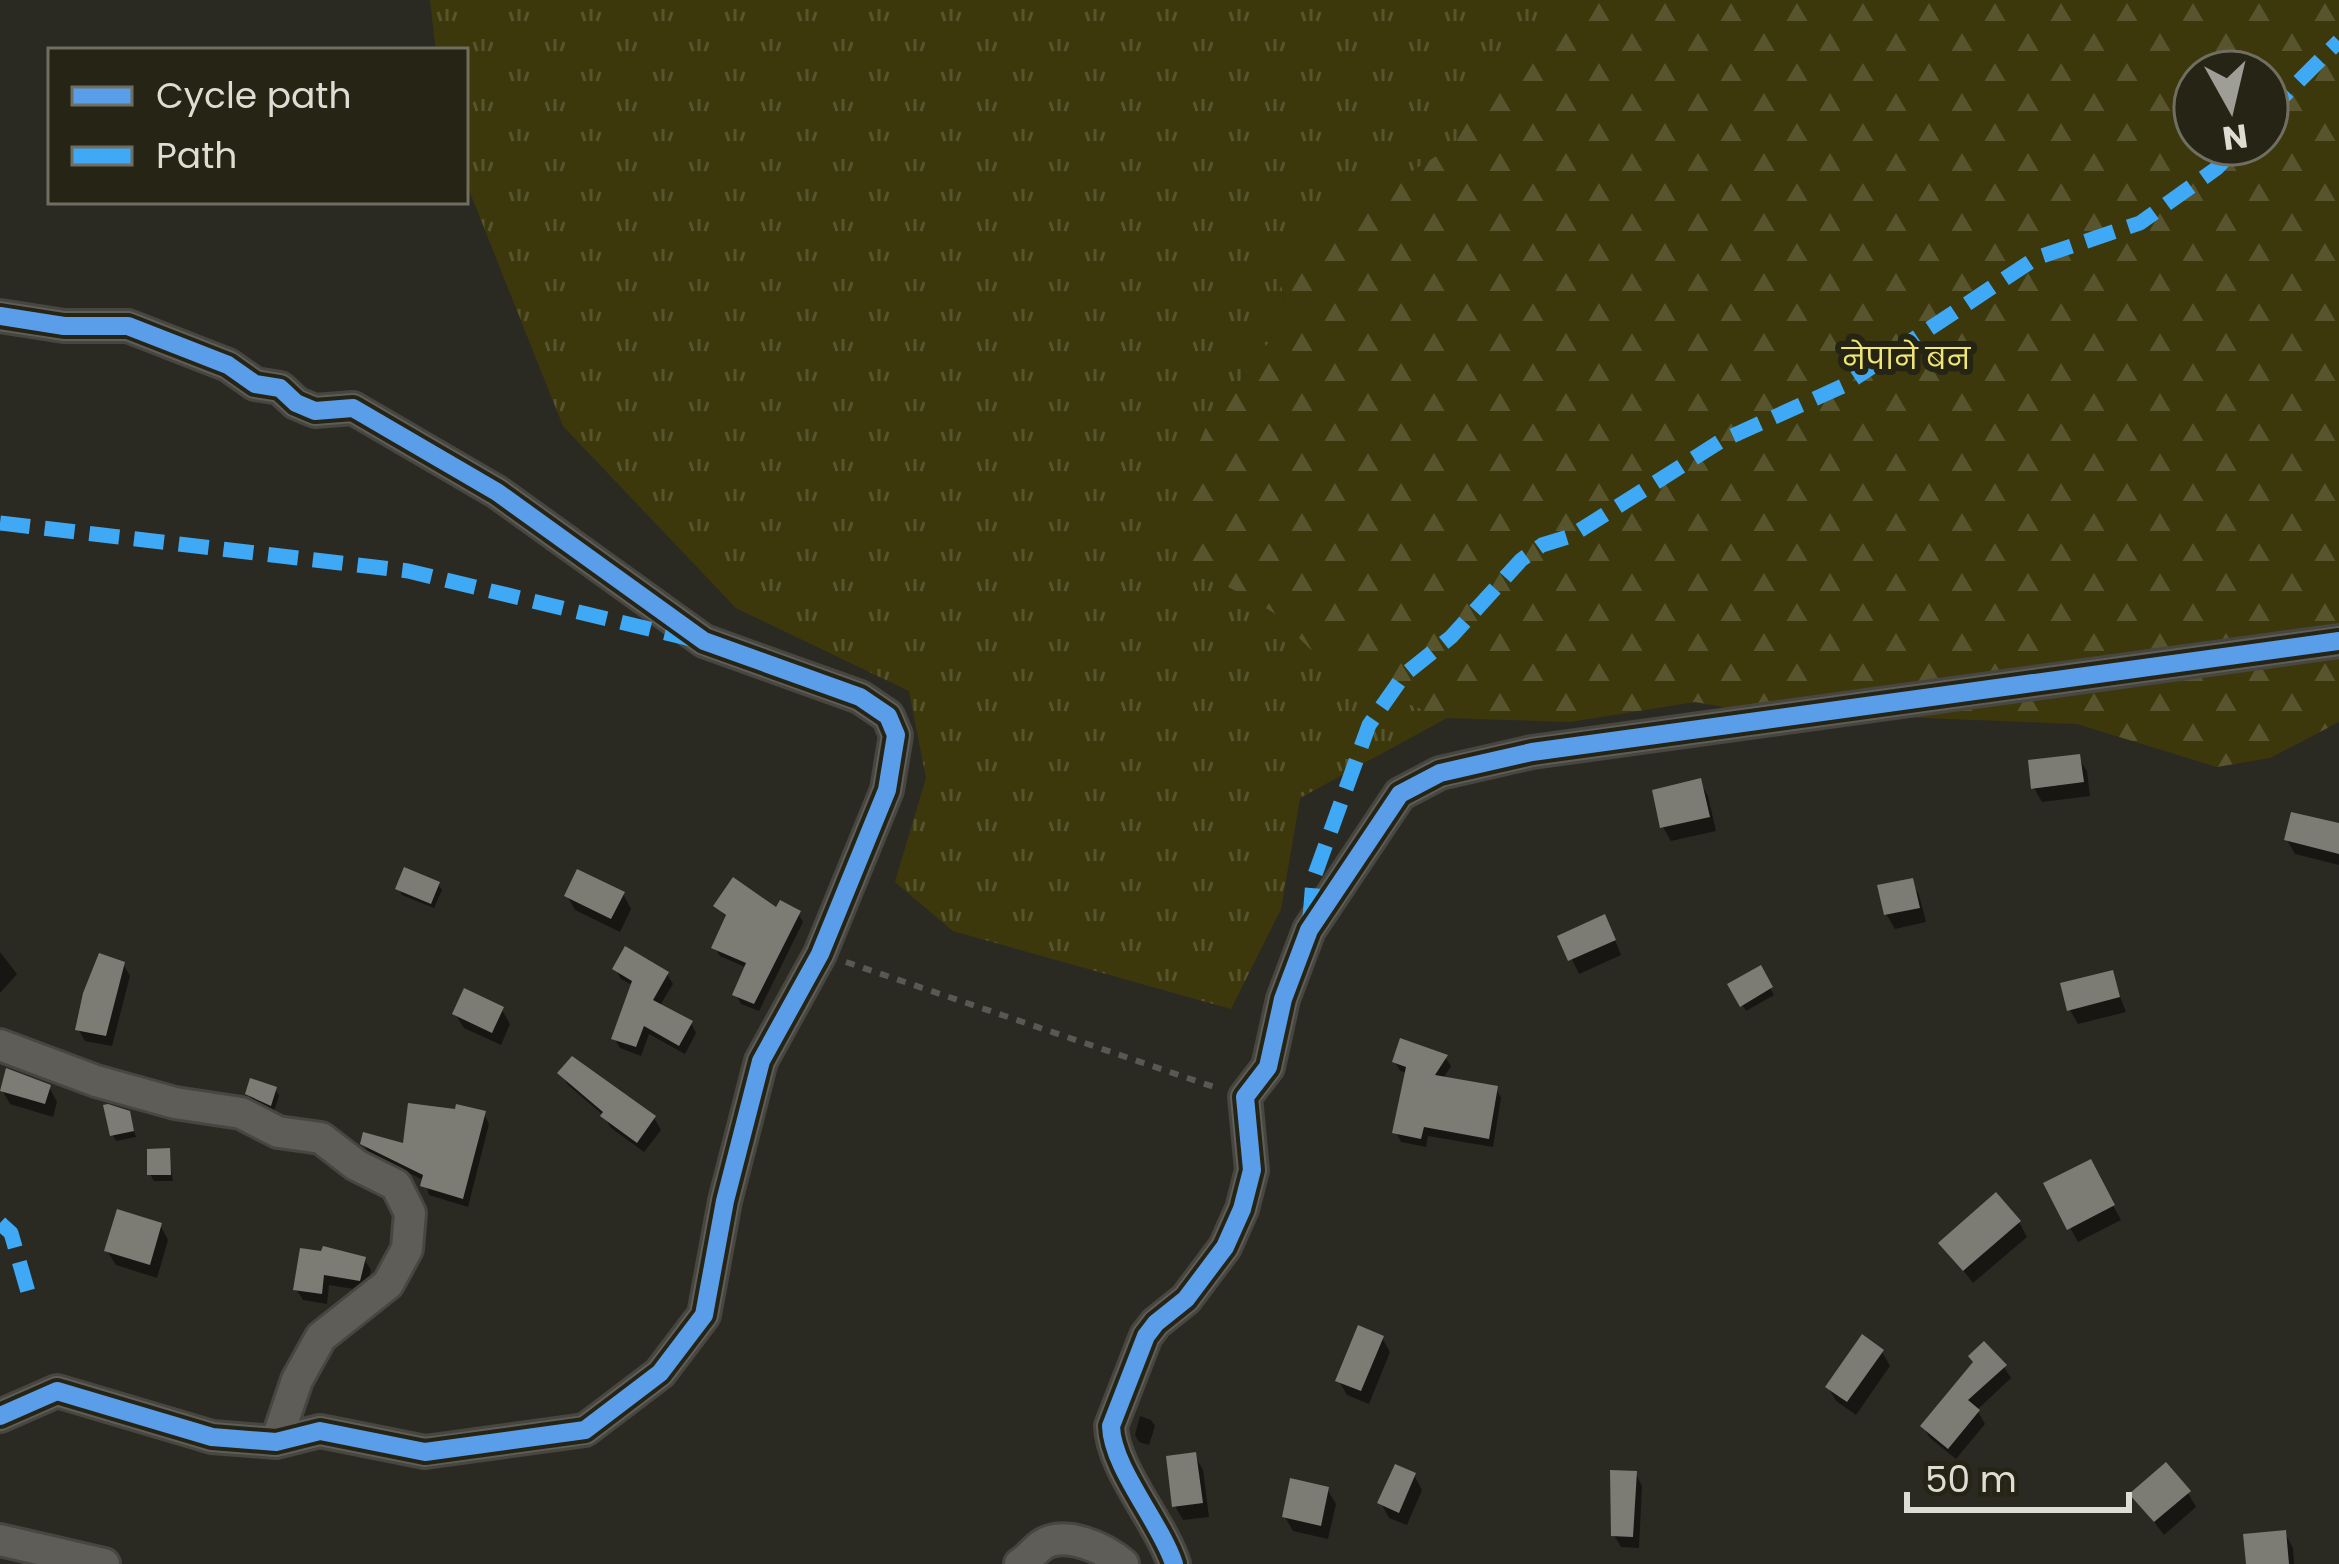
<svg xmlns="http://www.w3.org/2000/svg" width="2339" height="1564" font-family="Poppins,'Noto Sans Devanagari',sans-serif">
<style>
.grass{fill:url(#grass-tufts)}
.forest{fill:url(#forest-firs);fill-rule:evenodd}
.shadow{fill:#0007}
.building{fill:#7c7b74}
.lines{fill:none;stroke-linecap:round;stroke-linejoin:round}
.minor-casing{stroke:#474640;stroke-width:36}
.path{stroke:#595953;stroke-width:6;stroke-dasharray:9 9;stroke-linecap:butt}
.minor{stroke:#5e5d57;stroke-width:30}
.quiet{stroke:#3fa9f5;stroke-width:15;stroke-dasharray:30 15;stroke-linecap:butt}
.cycleway-casing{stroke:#252415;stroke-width:26}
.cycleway{stroke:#5a9eea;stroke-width:18}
.labels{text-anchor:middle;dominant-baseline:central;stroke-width:12;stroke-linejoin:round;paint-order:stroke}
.park-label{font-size:30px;fill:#f1e674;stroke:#252415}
</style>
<defs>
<pattern id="grass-tufts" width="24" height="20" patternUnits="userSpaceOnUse" patternTransform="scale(3)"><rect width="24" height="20" fill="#3c380c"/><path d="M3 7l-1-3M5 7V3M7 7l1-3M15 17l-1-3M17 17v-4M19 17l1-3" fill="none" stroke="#58542e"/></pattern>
<pattern id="forest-firs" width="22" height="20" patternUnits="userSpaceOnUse" patternTransform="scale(3)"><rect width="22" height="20" fill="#3c380c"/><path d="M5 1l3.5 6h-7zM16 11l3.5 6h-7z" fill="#58542e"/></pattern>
</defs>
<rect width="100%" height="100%" fill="#2b2a22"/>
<path class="grass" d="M430,0H1585L1553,15L1526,60L1486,88L1454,145L1409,173L1371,181L1279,272L1284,300L1276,333L1206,427L1195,568L1274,613L1310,649L1400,701L1447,718L1300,798L1281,909L1231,1009L953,931L895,882L926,778L909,691L736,608L563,426L465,180V51H436Z"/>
<path class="forest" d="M1585,0H2339V722L2270,758L2217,767L2077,724L1746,711L1695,702L1570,722L1447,718L1400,701L1310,649L1274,613L1195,568L1182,545L1177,494L1206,427L1276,333L1284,300L1279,272L1298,245L1371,181L1409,173L1454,145L1486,88L1526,60L1553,15ZM2195,72H2267V144H2195Z"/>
<path class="shadow" d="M2078,757L2087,771L2090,796L2042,802L2034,788Z
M1700,782L1708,796L1716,831L1671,841L1663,827Z
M2339,827V865L2295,854L2287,840Z
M1911,881L1919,895L1926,922L1895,929L1886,914Z
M438,884L442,890L434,908L402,895L399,889Z
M623,894L631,909L620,932L575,910L567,896Z
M716,906L798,913L803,922L759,1011L741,1004L736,995L747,968L720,956L715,948L728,919Z
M1612,932L1621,955L1579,974L1561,937Z
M0,952L17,974L0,993Z
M123,964L130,976L112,1046L85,1041L78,1029Z
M615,969L667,974L673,984L659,1007L691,1023L696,1033L685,1054L649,1034L641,1056L620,1048L614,1038L634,986L621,979Z
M1759,969L1774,995L1746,1011L1731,986Z
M2111,973L2126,1012L2078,1024L2070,1010Z
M502,1010L510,1024L501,1045L464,1028L455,1014Z
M1445,1057L1451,1066L1443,1079L1496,1089L1501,1098L1493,1147L1428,1136L1426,1147L1401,1142L1396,1132L1408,1073L1400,1071L1395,1062Z
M561,1074L654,1118L661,1130L644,1152L611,1128L603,1115L568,1085Z
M49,1087L57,1102L53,1117L10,1104L2,1090Z
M275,1089L279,1096L274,1111L252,1100L248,1094Z
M457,1112L484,1114L489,1124L468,1207L429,1195L425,1181L369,1153L363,1143L405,1147Z
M128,1113L136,1137L116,1141L113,1135Z
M168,1151L173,1181H154L150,1174Z
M2090,1163L2121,1220L2078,1242L2047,1185Z
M2019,1222L2027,1237L1973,1283L1942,1243Z
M160,1225L168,1240L157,1278L116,1265L107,1251Z
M302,1251L364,1259L371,1270L366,1291L329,1285L327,1304L303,1300L296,1289Z
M1382,1338L1390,1352L1369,1404L1347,1395L1339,1381Z
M1882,1352L1890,1366L1856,1415L1836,1401L1828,1387Z
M2004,1367L2011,1378L1977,1410L1985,1424L1956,1459L1930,1438L1923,1426Z
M1140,1416L1151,1420L1155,1426L1149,1445L1139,1442L1135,1435Z
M1195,1456L1203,1470L1209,1517L1183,1520L1175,1506Z
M1636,1474L1642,1486L1639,1548L1621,1547L1614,1535Z
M1414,1475L1422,1490L1407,1525L1389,1518L1381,1503Z
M1327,1489L1336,1504L1328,1539L1293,1531L1285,1517Z
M2188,1493L2196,1507L2164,1535L2133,1494Z
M2285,1533L2293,1548L2294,1564H2249Z"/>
<path class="building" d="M2080,754L2084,782L2031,789L2028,760Z
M1701,778L1710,817L1660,828L1652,790Z
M2291,812L2339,823V854L2284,840Z
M404,867L440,882L431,904L395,889Z
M577,869L625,892L611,919L564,896Z
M733,877L776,907L780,900L801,911L754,1004L732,995L746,963L711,948L726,915L713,906Z
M1913,878L1920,908L1884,915L1877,885Z
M1605,914L1616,940L1568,961L1557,936Z
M625,946L669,972L653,1000L693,1021L679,1046L644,1026L636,1047L611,1039L632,981L612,969Z
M99,953L125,962L106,1036L75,1030L83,993Z
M1761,965L1773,987L1740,1007L1727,984Z
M2113,970L2120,997L2067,1011L2060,983Z
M464,988L504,1007L492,1033L452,1014Z
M1400,1038L1448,1055L1435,1075L1498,1086L1489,1139L1424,1127L1421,1139L1392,1133L1406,1067L1392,1062Z
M572,1056L656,1116L637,1143L600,1116L603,1112L557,1073Z
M6,1068L51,1085L45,1104L0,1091Z
M250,1078L277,1087L271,1106L245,1094Z
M408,1103L455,1109L456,1104L486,1111L463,1199L420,1186L423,1175L360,1144L363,1132L403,1143Z
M108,1104L130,1111L134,1131L110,1136L103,1105Z
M170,1148L171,1175H147V1149Z
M2091,1159L2115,1205L2067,1230L2043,1183Z
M1996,1192L2021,1221L1963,1271L1938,1243Z
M117,1209L162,1223L150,1265L104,1251Z
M323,1246L366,1257L360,1281L324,1275L322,1294L293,1290L300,1248L321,1251Z
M1358,1325L1384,1336L1361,1391L1335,1381Z
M1862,1334L1884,1350L1847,1402L1825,1387Z
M1984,1341L2007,1365L1968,1400L1980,1410L1948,1449L1920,1426L1973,1362L1968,1356Z
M1196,1452L1203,1503L1172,1507L1166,1456Z
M2166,1462L2191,1491L2154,1522L2129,1494Z
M1395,1464L1416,1473L1399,1513L1377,1503Z
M1610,1470L1637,1471L1633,1537L1611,1536Z
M1290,1478L1329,1487L1321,1526L1282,1517Z
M2286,1530L2289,1564H2246L2243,1534Z"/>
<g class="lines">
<g class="minor-casing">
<path id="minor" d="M0,316L64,326H128L228,365L255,384L280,388L296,403L315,411L353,408L497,492L704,641L860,697L888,716L896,735L887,790L820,954L761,1061L725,1201L704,1315L660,1373L585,1430L425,1452L320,1431L276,1442L212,1437L57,1391L0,1416
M0,1045L96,1081L175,1103L241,1113L278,1132L321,1138L356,1165L396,1185L410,1213L407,1249L388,1284L321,1337L297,1380L276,1442
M0,1540L104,1564
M1020,1564C1028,1559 1034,1551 1042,1545C1065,1530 1104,1548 1123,1564
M1174,1564C1161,1523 1112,1468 1111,1426L1146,1336L1156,1323L1186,1299L1225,1247L1242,1209L1252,1170L1245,1097L1268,1067L1283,999L1309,930L1400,794L1440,773L1532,752L2339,641"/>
</g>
<path class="path" d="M846,962L1220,1089"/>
<use href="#minor" class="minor"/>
<path class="quiet" d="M2267,113L2339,41
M0,523L408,571L691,639
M1310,918L1313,880L1369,725L1404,675L1451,637L1521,560L1542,545L1571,536L1721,441L1843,386L2036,258L2140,223L2217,168L2239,144
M0,1223L11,1233L28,1292"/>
<g class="cycleway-casing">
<path id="cycleway" d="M0,316L64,326H128L228,365L255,384L280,388L296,403L315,411L353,408L497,492L704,641L860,697L888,716L896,735L887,790L820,954L761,1061L725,1201L704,1315L660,1373L585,1430L425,1452L320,1431L276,1442L212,1437L57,1391L0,1416
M1174,1564C1161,1523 1112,1468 1111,1426L1146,1336L1156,1323L1186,1299L1225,1247L1242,1209L1252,1170L1245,1097L1268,1067L1283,999L1309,930L1400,794L1440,773L1532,752L2339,641"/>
</g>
<use href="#cycleway" class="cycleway"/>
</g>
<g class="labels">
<g class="park-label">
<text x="1906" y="358">नेपाने बन</text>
</g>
</g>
<rect x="48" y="48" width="420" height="156" fill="#252415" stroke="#6f6e61" stroke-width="3"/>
<rect x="72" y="87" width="60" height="18" fill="#5a9eea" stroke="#6f6e61" stroke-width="3"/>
<text x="156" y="108" font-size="36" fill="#deddd4">Cycle path</text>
<rect x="72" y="147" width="60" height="18" fill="#3fa9f5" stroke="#6f6e61" stroke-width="3"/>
<text x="156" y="168" font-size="36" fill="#deddd4">Path</text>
<g transform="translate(2231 108) rotate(172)"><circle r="57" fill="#252415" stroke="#6f6e61" stroke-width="3"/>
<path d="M0-9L21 45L0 30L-21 45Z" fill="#9f9e96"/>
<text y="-18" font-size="33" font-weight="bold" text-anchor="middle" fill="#deddd4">N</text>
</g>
<path d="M1907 1492v18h222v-18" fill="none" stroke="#deddd4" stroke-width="6"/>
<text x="1925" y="1492" font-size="36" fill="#deddd4" stroke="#252415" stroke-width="9" paint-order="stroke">50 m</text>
</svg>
